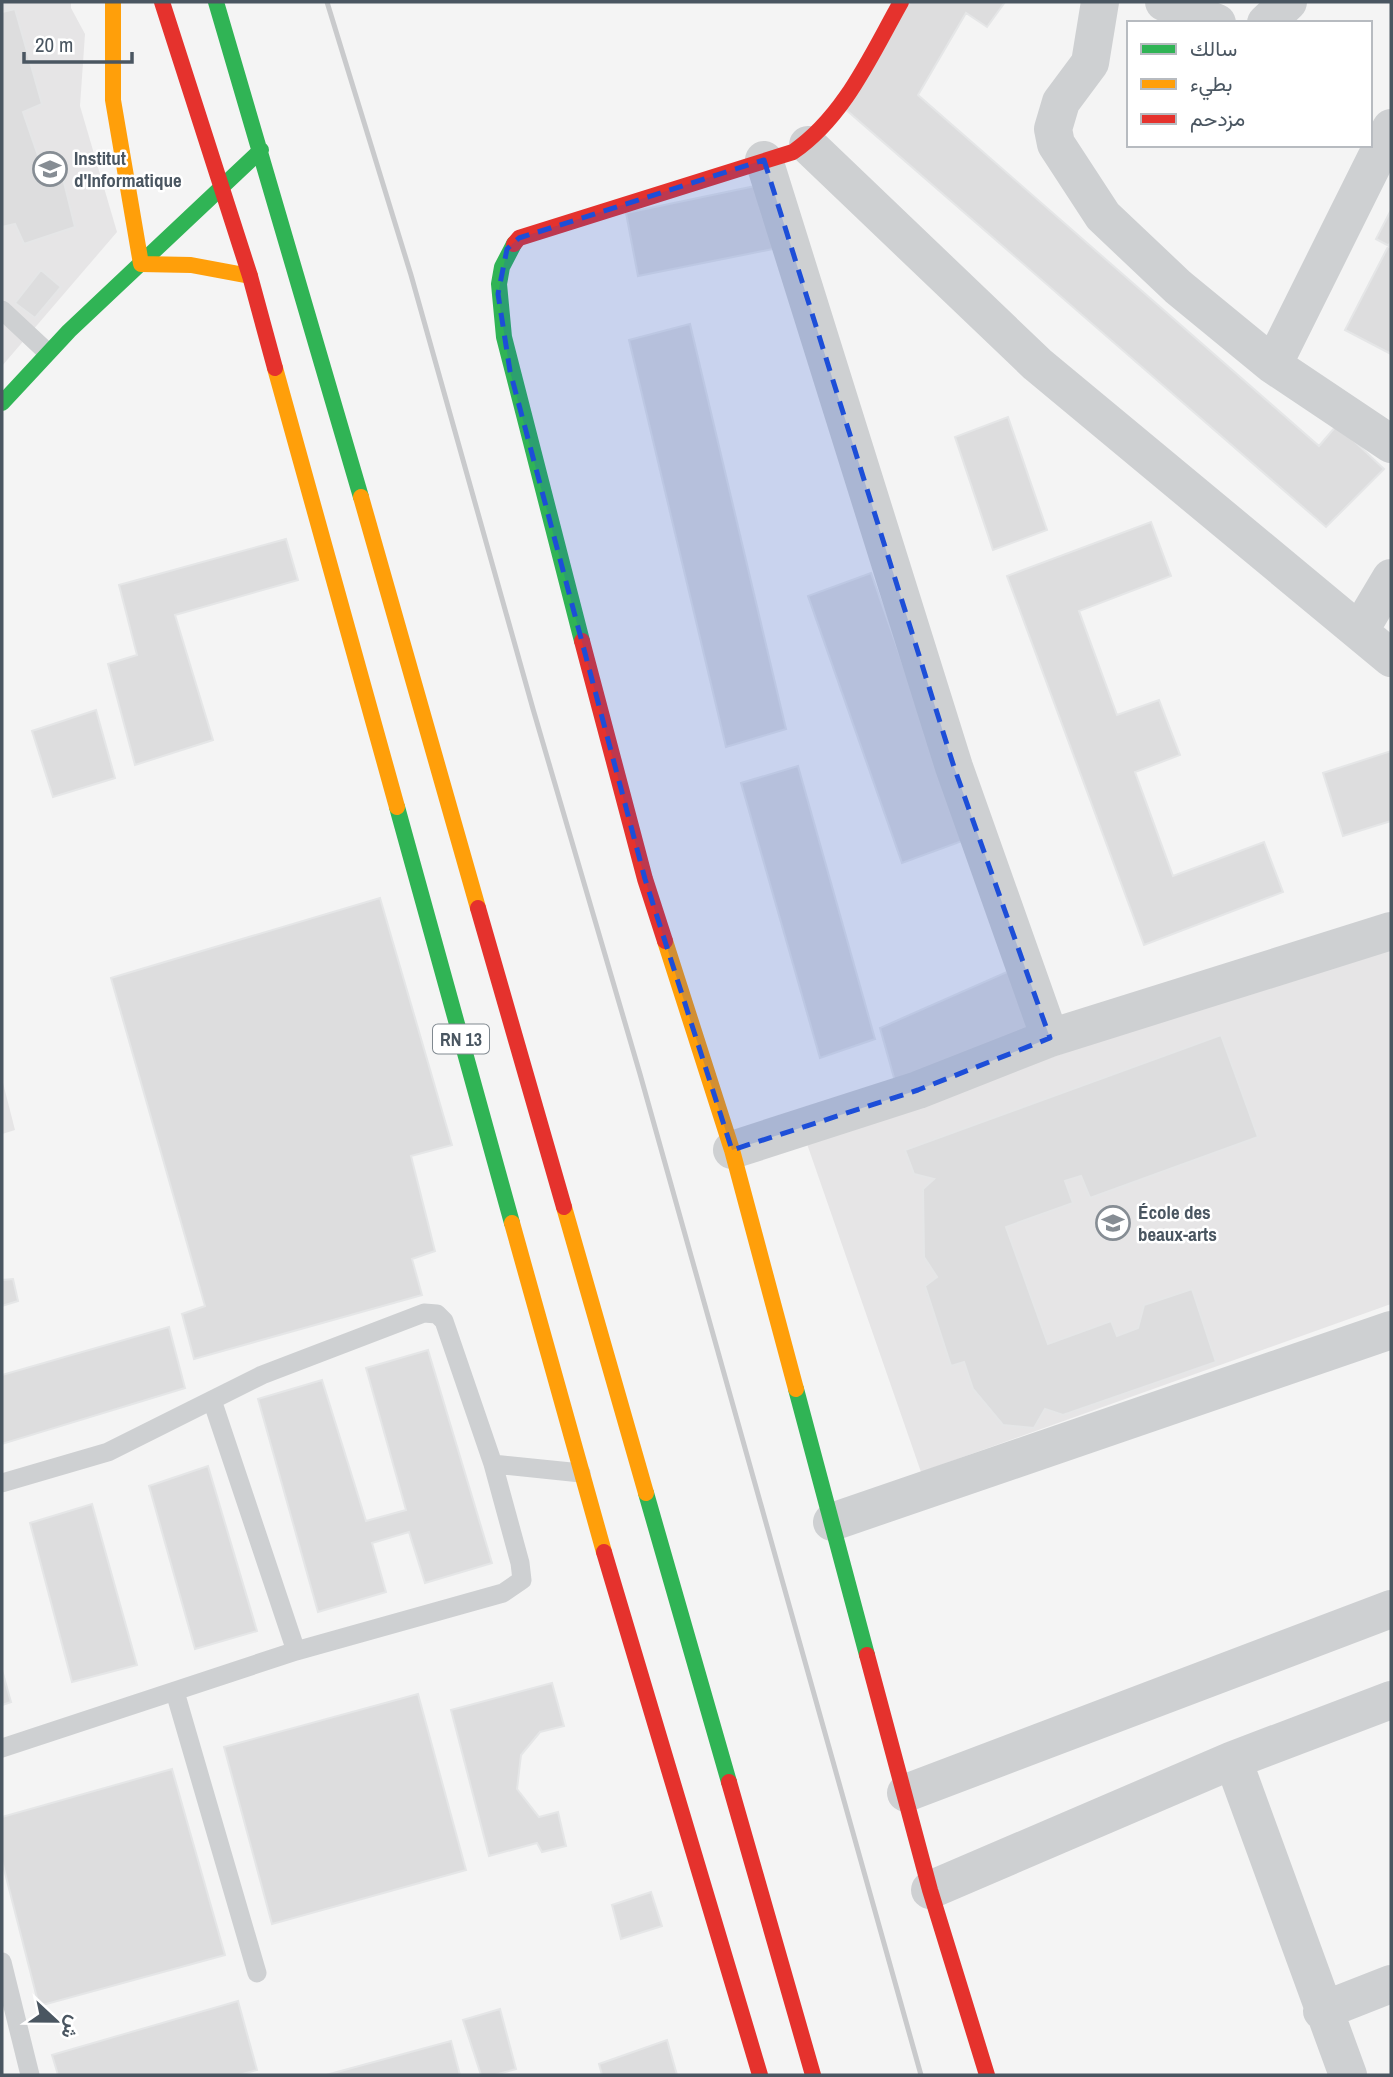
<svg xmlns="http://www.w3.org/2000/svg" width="1393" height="2077" font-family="'Archivo Narrow',Vazirmatn,sans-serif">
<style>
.education{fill:#e6e5e6}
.building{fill:#ddddde;stroke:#e5e6e7;stroke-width:2}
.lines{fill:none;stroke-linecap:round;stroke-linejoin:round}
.lane{stroke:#ced0d2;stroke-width:19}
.street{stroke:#ced0d2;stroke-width:38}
.fast{stroke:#30b455;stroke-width:16}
.slow{stroke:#ff9f0a;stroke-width:16}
.jam{stroke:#e5322d;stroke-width:16}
.rail{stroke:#c9cacc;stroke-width:5}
.marked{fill:#1d4ed8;fill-opacity:0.2;stroke:#1d4ed8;stroke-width:5;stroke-dasharray:14 9;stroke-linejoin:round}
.labels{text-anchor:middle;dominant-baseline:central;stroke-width:5;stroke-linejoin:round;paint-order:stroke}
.shield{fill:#fff;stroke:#808990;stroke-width:2}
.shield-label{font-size:18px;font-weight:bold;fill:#4a5661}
.poi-label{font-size:19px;font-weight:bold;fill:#4a5661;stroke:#fff;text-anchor:start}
</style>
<rect width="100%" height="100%" fill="#f4f4f4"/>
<path class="education" d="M2,2H71V8L85,34L80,106L117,232L2,366Z
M1391,942V1304L921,1472L806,1141Z
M2,1079L15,1130L2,1134Z"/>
<path class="building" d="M909,2H1005L987,27L966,13L918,95L1319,446L1337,425L1384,469L1326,527L844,108Z
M15,9L42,104L23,112L43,170L60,166L75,227L24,244L15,224L2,227V12Z
M760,185L773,249L638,276L626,213Z
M1391,210V247L1376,239Z
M1391,241V354L1345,330Z
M41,270L61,287L35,318L15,303Z
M690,324L786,729L726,747L629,340Z
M1008,417L1047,530L993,550L955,437Z
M1151,522L1171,576L1079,611L1117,715L1159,700L1180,755L1135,772L1173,876L1264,842L1283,892L1144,945L1007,576Z
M286,539L298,580L175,615L213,740L135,765L108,664L137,655L119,585Z
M871,573L965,840L902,863L808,596Z
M96,710L115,778L53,797L32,731Z
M1391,751V821L1343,836L1323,773Z
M798,766L875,1039L820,1058L741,783Z
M380,898L452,1145L411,1156L435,1251L412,1259L422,1295L194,1359L182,1314L205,1306L111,978Z
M1009,971L1029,1031L896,1085L880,1028Z
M1221,1035L1258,1137L1090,1198L1081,1176L1065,1181L1073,1203L1006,1227L1048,1344L1111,1321L1117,1336L1138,1328L1144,1305L1192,1289L1216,1362L1063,1415L1045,1409L1034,1428L1003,1425L973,1389L964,1362L951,1366L925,1286L937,1277L924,1257L923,1189L934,1179L914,1174L905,1150Z
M13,1279L18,1301L2,1306V1280Z
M169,1327L185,1388L2,1444V1375Z
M428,1350L492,1563L425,1583L409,1532L372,1543L386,1592L318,1612L258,1399L322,1380L366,1521L406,1510L366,1368Z
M208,1466L257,1631L195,1649L149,1486Z
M92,1504L137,1665L72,1682L30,1523Z
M2,1670L11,1702L2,1705Z
M552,1683L564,1726L540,1732L521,1755L517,1789L539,1817L558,1812L566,1846L542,1852L537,1843L489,1856L451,1710Z
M418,1694L466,1870L272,1924L224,1747Z
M172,1769L225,1955L39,2006L2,1861V1817Z
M651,1892L662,1926L621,1939L612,1905Z
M238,2001L257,2070L239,2075H58L52,2055Z
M500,2009L516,2069L495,2075H481L463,2020Z
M667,2040L677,2075H602L599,2064Z
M451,2041L460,2075H326Z"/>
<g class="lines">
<path class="lane" d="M2,310L46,351
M212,1400L296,1651
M2,1483L108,1452L262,1375L424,1313L437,1314L444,1321L493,1464
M175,1692L257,1973
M2,1748L296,1651L503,1593L522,1580L520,1563L493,1464L581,1473
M2,1962L30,2075"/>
<path class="street" d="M1100,2L1090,63L1061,102L1053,129L1056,144L1103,216L1178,287L1273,365L1391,444
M1164,2L1217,23
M1266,23L1288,2
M808,145L1037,364L1391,658
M764,160L954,767L1050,1038
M1273,365L1391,128
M1360,630L1391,578
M732,1150L918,1090L1050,1038L1391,931
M832,1522L1391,1330
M1233,1760L1348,2075
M906,1793L1391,1609
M930,1890L1233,1760L1391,1700
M1322,2011L1391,1984"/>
<path class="fast" d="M216,2L361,497
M514,244L502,267L499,284L504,337L582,641
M2,403L69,331L261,150
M397,807L512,1223
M796,1389L867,1655
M646,1493L729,1782"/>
<path class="slow" d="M113,2V100L141,264L191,265L250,276
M275,368L397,807
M361,497L478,908
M665,941L732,1150L796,1389
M564,1207L646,1493
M512,1223L604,1552"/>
<path class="jam" d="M162,2L250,276L275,368
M514,244L519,238L793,152C845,116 871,55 901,2
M582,641L645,879L665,941
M478,908L564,1207
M604,1552L760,2075
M867,1655L930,1890L987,2075
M729,1782L813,2075"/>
<path class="rail" d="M327,2L411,275L533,709L640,1074L921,2075"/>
</g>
<path class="marked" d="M764,160L954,767L1050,1038L918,1090L732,1150L645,879L510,371L498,294L507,249L519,238Z"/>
<defs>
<g id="university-ring" transform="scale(1.75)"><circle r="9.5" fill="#fff" stroke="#868d94" stroke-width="1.5"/><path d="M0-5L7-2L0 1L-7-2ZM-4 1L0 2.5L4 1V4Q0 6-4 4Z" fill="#868d94"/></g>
</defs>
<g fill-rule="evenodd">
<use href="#university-ring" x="50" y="169"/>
<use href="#university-ring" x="1113" y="1223"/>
</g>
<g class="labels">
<rect class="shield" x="433" y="1024.5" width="56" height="29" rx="5"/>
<g class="shield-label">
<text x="461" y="1039">RN 13</text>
</g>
<g class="poi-label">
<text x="74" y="158">Institut<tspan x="74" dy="22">d'Informatique</tspan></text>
<text x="1138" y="1212">École des<tspan x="1138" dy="22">beaux-arts</tspan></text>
</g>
</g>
<rect width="1393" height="2077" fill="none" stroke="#4a5661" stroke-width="7"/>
<rect x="1127" y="21" width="245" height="126" fill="#ffffff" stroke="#b7bbc0" stroke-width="2"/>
<rect x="1141" y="44" width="35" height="10" fill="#30b455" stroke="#b7bbc0" stroke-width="2"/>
<text x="1190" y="56" font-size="21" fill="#4a5661">سالك</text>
<rect x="1141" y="79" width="35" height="10" fill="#ff9f0a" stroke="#b7bbc0" stroke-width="2"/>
<text x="1190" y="91" font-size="21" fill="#4a5661">بطيء</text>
<rect x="1141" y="114" width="35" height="10" fill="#e5322d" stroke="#b7bbc0" stroke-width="2"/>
<text x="1190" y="126" font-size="21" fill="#4a5661">مزدحم</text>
<g transform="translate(56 2021) rotate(112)" stroke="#ffffff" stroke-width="5" paint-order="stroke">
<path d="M0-5L12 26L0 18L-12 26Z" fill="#4a5661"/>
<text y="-10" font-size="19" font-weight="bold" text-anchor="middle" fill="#4a5661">ش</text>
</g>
<path d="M24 52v10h108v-10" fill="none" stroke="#4a5661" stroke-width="3.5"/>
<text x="35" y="52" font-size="21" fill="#4a5661" stroke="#ffffff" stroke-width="5" paint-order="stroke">20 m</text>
</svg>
